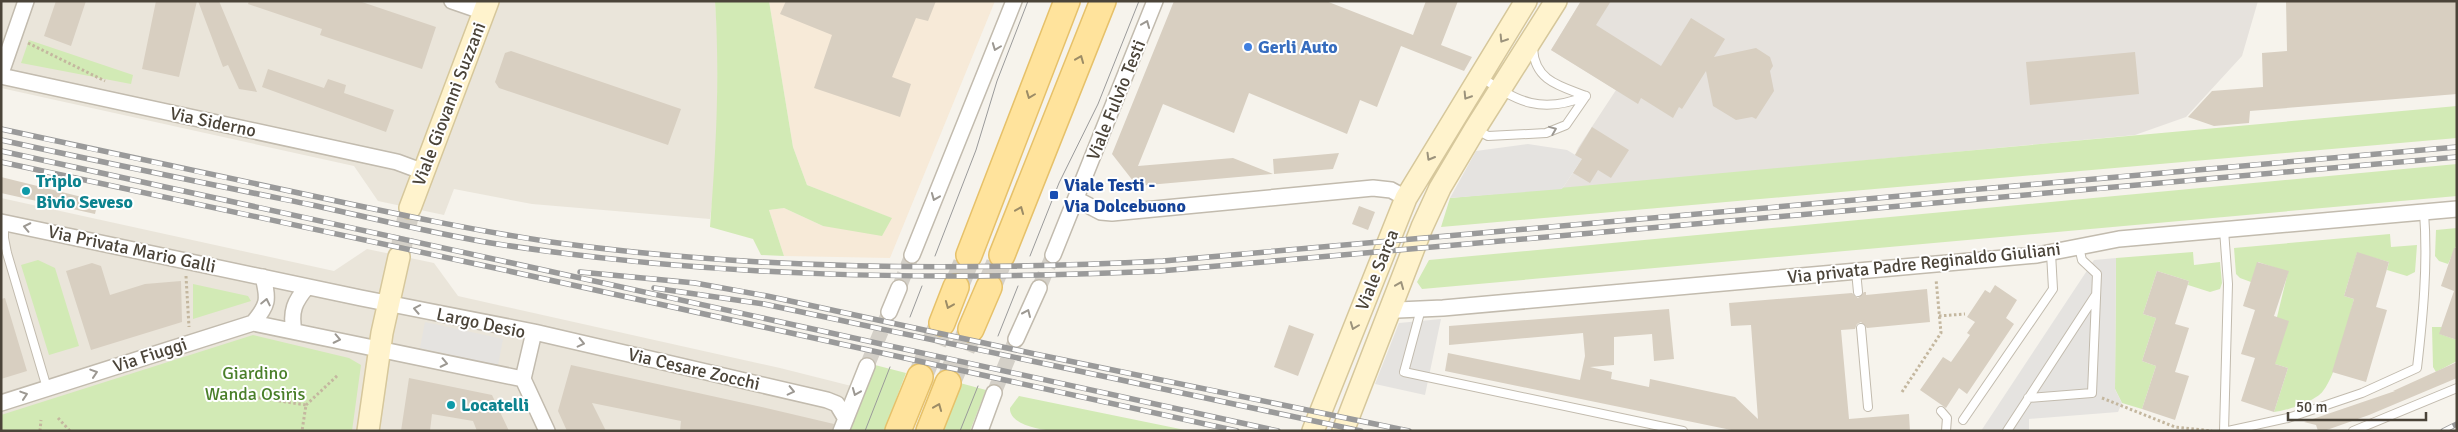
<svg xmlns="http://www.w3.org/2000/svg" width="2458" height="432" font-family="Signika,sans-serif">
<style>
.residential{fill:#eae5da}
.commercial{fill:#f7ead8}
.industrial{fill:#e6e2dd}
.green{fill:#d2eab5}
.parking{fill:#e5e3e0}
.building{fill:#d8cfc1}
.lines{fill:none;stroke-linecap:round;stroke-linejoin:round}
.street-tunnel{stroke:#d4d0c8;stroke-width:15;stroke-dasharray:15 8;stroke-linecap:butt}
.secondary-tunnel{stroke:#d4d0c8;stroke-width:21;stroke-dasharray:21 11;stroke-linecap:butt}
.primary-tunnel{stroke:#d4d0c8;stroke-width:25;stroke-dasharray:25 12;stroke-linecap:butt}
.lane-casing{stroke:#c2bbae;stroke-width:10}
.street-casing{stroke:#c2bbae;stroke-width:18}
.secondary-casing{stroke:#d6c79b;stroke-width:24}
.primary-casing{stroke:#e6c16a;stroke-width:28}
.path{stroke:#c4b79f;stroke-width:3;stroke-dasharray:2.5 2.5;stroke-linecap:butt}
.lane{stroke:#fff;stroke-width:8}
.street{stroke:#fff;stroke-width:15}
.secondary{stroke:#fff3cd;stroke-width:21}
.primary{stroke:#ffe39c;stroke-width:25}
.tram{stroke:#9a9a9a;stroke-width:1}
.rail-casing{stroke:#9a9a9a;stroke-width:5.5}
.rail{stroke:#fff;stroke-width:4;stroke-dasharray:11;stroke-linecap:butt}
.oneway{stroke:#9c9892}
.oneway2{stroke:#9c937c}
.oneway3{stroke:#9c8c66}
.shop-dot{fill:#3f7fe0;stroke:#fff;stroke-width:2}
.culture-dot{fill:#0f9aa8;stroke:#fff;stroke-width:2}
.transit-dot{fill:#1a4fb4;stroke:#fff;stroke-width:2}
.labels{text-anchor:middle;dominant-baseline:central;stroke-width:4;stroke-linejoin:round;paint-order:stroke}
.shop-label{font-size:18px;font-weight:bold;fill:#366cbe;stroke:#fff;text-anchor:start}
.street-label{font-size:18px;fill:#4b4439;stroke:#fff}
.culture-label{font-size:18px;font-weight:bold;fill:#0d838f;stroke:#fff;text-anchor:start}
.transit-label{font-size:18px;font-weight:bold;fill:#164399;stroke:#fff;text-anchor:start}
.park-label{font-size:18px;fill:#4a7f2a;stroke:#fff}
</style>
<rect width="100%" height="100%" fill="#f6f3ec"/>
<path class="residential" d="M1,1H715L718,49L716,173L710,219L532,204L454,189L444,215L378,201L354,166L1,88Z
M1,198L334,271L367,249L434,263L458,296L780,368L907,400L895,431H1Z"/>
<path class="commercial" d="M769,1H995L890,258L784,256L769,210L784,208L823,226L891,218L807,185L793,147Z"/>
<path class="industrial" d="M1581,1H2258L2242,56L2186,117L2135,135L1562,189L1582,159L1575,155L1578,148L1616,90L1551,50Z"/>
<path class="green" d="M715,1H769L793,147L807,185L892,218L882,236L823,226L784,208L769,210L784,256L761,255L753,239L710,227C716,151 720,77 715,1Z
M29,40L133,75L131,84L21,63Z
M2457,106V138L1441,227L1450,198Z
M2457,164V196L1422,289L1417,282L1429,260Z
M2457,228V244L2448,264L2439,261L2435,256L2436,230Z
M2390,234L2391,247L2417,245L2415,272L2407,276L2387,270L2389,262L2357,253L2344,296L2354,299C2348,322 2337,374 2323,391C2316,401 2286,411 2274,412L2288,368L2275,364L2277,317L2288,272L2258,262L2251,282L2240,278L2236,274L2234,248Z
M2193,252L2194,265L2220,262L2222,283L2220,289L2210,292L2188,285L2189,281L2157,271L2143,314L2156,318L2142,361L2156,366L2142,409L2122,403L2115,389L2116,258Z
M38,260L55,268L79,346L49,355L21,265Z
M193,284L248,296L251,301L193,319Z
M2432,327H2442L2440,334L2457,340V361L2436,372L2433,367Z
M253,335L349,358L361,365L352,431H1V415Z
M875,365L906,373L884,431H850Z
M960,383L986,390L970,431H940Z
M1019,396L1190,431C1146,431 1097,432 1054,431C1042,430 1009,425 1010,408Z"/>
<path class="parking" d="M1528,144L1567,150L1582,159L1562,189L1450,198L1476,151Z
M2116,258L2115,389L2122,403L2118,412L2029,419V431H1981L2094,260Z
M1441,319L1425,395L1375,384L1399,323Z
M425,322L503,339L498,365L420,348Z"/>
<path class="building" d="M56,1H86L71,46L44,36Z
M156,1H197L179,77L142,69Z
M198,1H219L257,92L239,89L228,65L223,67Z
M249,1H359L436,27L422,69L320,35L322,29L248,4Z
M786,1H936L928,21L916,18L892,77L911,84L900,117L814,88L832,35L780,14Z
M1174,1H1326L1413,35L1426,1H1458L1441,45L1472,57L1464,71L1401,46L1377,107L1360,100L1347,134L1249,93L1234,133L1163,104L1138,166L1233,158L1273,174L1137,186L1112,154Z
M1581,1H1611L1596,25L1661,66L1691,18L1725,39L1714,57L1756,48L1770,57L1773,66L1770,71L1774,91L1756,119L1752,117L1736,120L1713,106L1706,71L1682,109L1679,107L1673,118L1641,98L1638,104L1551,50Z
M2286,1H2457V94L2250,111L2249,123L2214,126L2188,117L2212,91L2263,87L2262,53L2287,51Z
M511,51L681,109L668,145L499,88L495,82L505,53Z
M2135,52L2139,94L2030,105L2026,62Z
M268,69L324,88L328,79L346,85L344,93L394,110L386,132L262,87Z
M1592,127L1629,150L1611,178L1598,170L1590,183L1573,173L1582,159L1575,155Z
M1339,153L1333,169L1274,174L1273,159Z
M1,177L98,201L95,214L1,193Z
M1359,206L1375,212L1368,230L1352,224Z
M2454,248H2457V340L2439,334L2454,291L2441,286Z
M2357,252L2389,262L2376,307L2387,310L2366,382L2332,372L2354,299L2344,296Z
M2257,262L2289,271L2274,316L2289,321L2275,364L2288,368L2274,412L2241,401L2255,358L2241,354L2255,310L2243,306Z
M92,263L101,266L110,295L145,284L181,281L182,322L91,350L66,271Z
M2157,271L2189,281L2175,324L2189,328L2175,372L2189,376L2175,420L2142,409L2156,366L2142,361L2156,318L2143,314Z
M1995,285L2017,300L2006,318L2014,324L1967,394L1959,388L1946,408L1920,390L1943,357L1951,362L1970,335L1967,333L1975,322L1967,317L1985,290L1990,293Z
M1927,289L1930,322L1867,328L1861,322L1857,324L1855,329L1841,330L1849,419L1909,414L1910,431H1736L1445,371L1448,353L1580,380L1585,356L1583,333L1449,345V326L1669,309L1674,359L1654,361L1652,334L1614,337V365L1590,367L1612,372L1611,379L1649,387L1650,379L1735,397L1758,419L1751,325L1731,326L1729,303L1852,293L1858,298L1864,292H1866V295Z
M5,298L27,371L1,379V299Z
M1289,325L1314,334L1298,376L1274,367Z
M2457,362V378L2369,415L2324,431H2318L2316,425L2304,422L2395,391H2393Z
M571,365L766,408L834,424L832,431H680L681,421L592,403L606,431H567L558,411Z
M409,378L492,395L509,431H477L473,421L432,414L430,431H401Z"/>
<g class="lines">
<path class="street-tunnel" d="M899,288L912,255
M1039,288L1053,255
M867,366L889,312
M994,393L1016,339"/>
<path class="secondary-tunnel" d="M399,257L410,208"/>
<path class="primary-tunnel" d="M956,287L969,255
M989,287L1002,255
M920,377L942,323
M948,383L971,329"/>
<g class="lane-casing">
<path id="lane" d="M1533,49C1535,81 1560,86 1586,96
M1480,76C1517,103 1543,114 1586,96
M1477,130L1488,136L1546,133L1566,125L1586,96
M4,222V238L7,253L47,388
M2224,230L2228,284L2224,431
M1856,271L1858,292
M1421,309L1404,372L1683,431
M1861,328L1868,407
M2028,398L2092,393L2097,274L2082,260L2079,247
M1941,411L1947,418L1946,431
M1963,420L2053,289L2051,253
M2007,431L2095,296
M2228,431L2288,418L2362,393L2417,368C2423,316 2428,264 2424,212
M2353,431L2457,388"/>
</g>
<g class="street-casing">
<path id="street" d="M452,1L484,12
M1,73L26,1
M1,76L397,162L424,172
M1076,199L1101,212L1112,213L1373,188L1391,190L1406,198
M1,222L361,298L534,332L827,400L837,404L846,419
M912,255L1014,1
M1053,255L1155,1
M1390,308L1398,310L1443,308L2037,255L2119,239L2457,209
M889,312L899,288
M253,323C268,305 269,300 263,277
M294,331C290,311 295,301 307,287
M1016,339L1039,288
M523,379L547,431
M523,379L534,332
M1,403L253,323L523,379
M841,431L867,366
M980,431L994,393"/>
</g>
<g class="secondary-casing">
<path id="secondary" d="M410,208L488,1
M368,431L382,333L399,257
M1313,431L1406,198L1526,1
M1343,431L1422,227L1440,188L1475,129L1556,1"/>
</g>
<g class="primary-casing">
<path id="primary" d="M969,255L1067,1
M1002,255L1103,1
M942,323L956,287
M971,329L989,287
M898,431L920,377
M929,431L948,383"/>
</g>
<path class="path" d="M28,43L105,81
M186,276L189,327
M1939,316L1965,314
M1902,392L1941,333L1936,279
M234,394L306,405L302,431
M2102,398L2175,427L2212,431
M306,405L338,375
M58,418L70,431
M40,431L41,420"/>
<use href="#lane" class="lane"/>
<use href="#street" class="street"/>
<use href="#secondary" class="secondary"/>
<use href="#primary" class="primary"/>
<path class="tram" d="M935,256L976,150L997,81L1028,1
M1030,256L1059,183L1098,104L1139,1
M910,317L922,286
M998,336L1018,286
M865,431L890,367
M960,431L978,386"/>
<g class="rail-casing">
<path id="rail" d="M1,129C105,152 209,174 313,196C392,213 471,230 551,242C753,270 959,271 1163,261L2457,147
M1,140C105,163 209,184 312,205C372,218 431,233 491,243C712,278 937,281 1160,271L2457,157
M1,151L1278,431
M1,162L495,268L1237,431
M580,272L695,283L767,296L1035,354L1409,431
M654,288L764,304L1361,431
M2443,431L2457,424"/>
</g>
<use href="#rail" class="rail"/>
</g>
<defs><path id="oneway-chevron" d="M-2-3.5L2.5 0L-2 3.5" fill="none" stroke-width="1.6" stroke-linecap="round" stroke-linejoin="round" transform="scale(1.25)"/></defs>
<g class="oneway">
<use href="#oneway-chevron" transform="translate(1146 24) rotate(-68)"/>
<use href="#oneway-chevron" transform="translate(996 47) rotate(111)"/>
<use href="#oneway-chevron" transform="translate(1553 130) rotate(-22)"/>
<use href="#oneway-chevron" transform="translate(935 197) rotate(112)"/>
<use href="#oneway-chevron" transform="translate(27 227) rotate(-168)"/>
<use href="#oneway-chevron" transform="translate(266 302) rotate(-78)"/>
<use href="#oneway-chevron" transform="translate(417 309) rotate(-169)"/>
<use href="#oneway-chevron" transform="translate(1027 313) rotate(-66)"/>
<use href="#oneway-chevron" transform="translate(337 339) rotate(12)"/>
<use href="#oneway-chevron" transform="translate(581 343) rotate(13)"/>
<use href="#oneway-chevron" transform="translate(444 363) rotate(12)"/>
<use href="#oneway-chevron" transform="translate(94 373) rotate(-18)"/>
<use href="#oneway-chevron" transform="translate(791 391) rotate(13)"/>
<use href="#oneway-chevron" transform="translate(856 392) rotate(112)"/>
<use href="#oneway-chevron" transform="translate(24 395) rotate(-18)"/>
</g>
<g class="oneway2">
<use href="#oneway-chevron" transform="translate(1503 39) rotate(122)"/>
<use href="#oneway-chevron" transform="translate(1467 96) rotate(122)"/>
<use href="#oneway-chevron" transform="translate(1430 157) rotate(120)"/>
<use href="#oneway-chevron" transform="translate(1400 285) rotate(-68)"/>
<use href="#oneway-chevron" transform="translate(1354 326) rotate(111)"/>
</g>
<g class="oneway3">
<use href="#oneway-chevron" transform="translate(1080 59) rotate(-68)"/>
<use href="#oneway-chevron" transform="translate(1030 95) rotate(111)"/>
<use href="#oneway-chevron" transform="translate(1020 210) rotate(-68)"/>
<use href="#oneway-chevron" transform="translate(949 305) rotate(112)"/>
<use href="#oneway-chevron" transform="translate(938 407) rotate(-68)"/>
</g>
<circle class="shop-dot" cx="1248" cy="47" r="5"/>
<g class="culture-dot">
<circle cx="26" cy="191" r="5"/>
<circle cx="451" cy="405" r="5"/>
</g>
<rect class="transit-dot" x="1049" y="190" width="10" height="10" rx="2.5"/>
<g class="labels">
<g class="shop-label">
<text x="1258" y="47">Gerli Auto</text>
</g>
<g class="street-label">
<text transform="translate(1116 100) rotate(-68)">Viale Fulvio Testi</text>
<text transform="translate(449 104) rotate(-69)">Viale Giovanni Suzzani</text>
<text transform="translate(213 122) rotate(12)">Via Siderno</text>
<text transform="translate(132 249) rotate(12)">Via Privata Mario Galli</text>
<text transform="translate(1924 263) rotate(-6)">Via privata Padre Reginaldo Giuliani</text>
<text transform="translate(1377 270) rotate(-68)">Viale Sarca</text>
<text transform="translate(481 323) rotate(12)">Largo Desio</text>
<text transform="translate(150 355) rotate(-18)">Via Fiuggi</text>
<text transform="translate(694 369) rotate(13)">Via Cesare Zocchi</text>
</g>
<g class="culture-label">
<text x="36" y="181">Triplo<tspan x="36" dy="21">Bivio Seveso</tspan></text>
<text x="461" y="405">Locatelli</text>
</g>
<g class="transit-label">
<text x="1064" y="185">Viale Testi -<tspan x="1064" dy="21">Via Dolcebuono</tspan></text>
</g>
<g class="park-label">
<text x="255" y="373">Giardino<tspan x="255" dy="21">Wanda Osiris</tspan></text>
</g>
</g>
<rect width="2458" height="432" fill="none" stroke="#4b4439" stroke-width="5"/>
<path d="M2288 412v8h138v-8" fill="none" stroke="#4b4439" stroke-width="2.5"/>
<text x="2296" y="412" font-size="15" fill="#4b4439" stroke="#ffffff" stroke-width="4" paint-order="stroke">50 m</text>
</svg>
